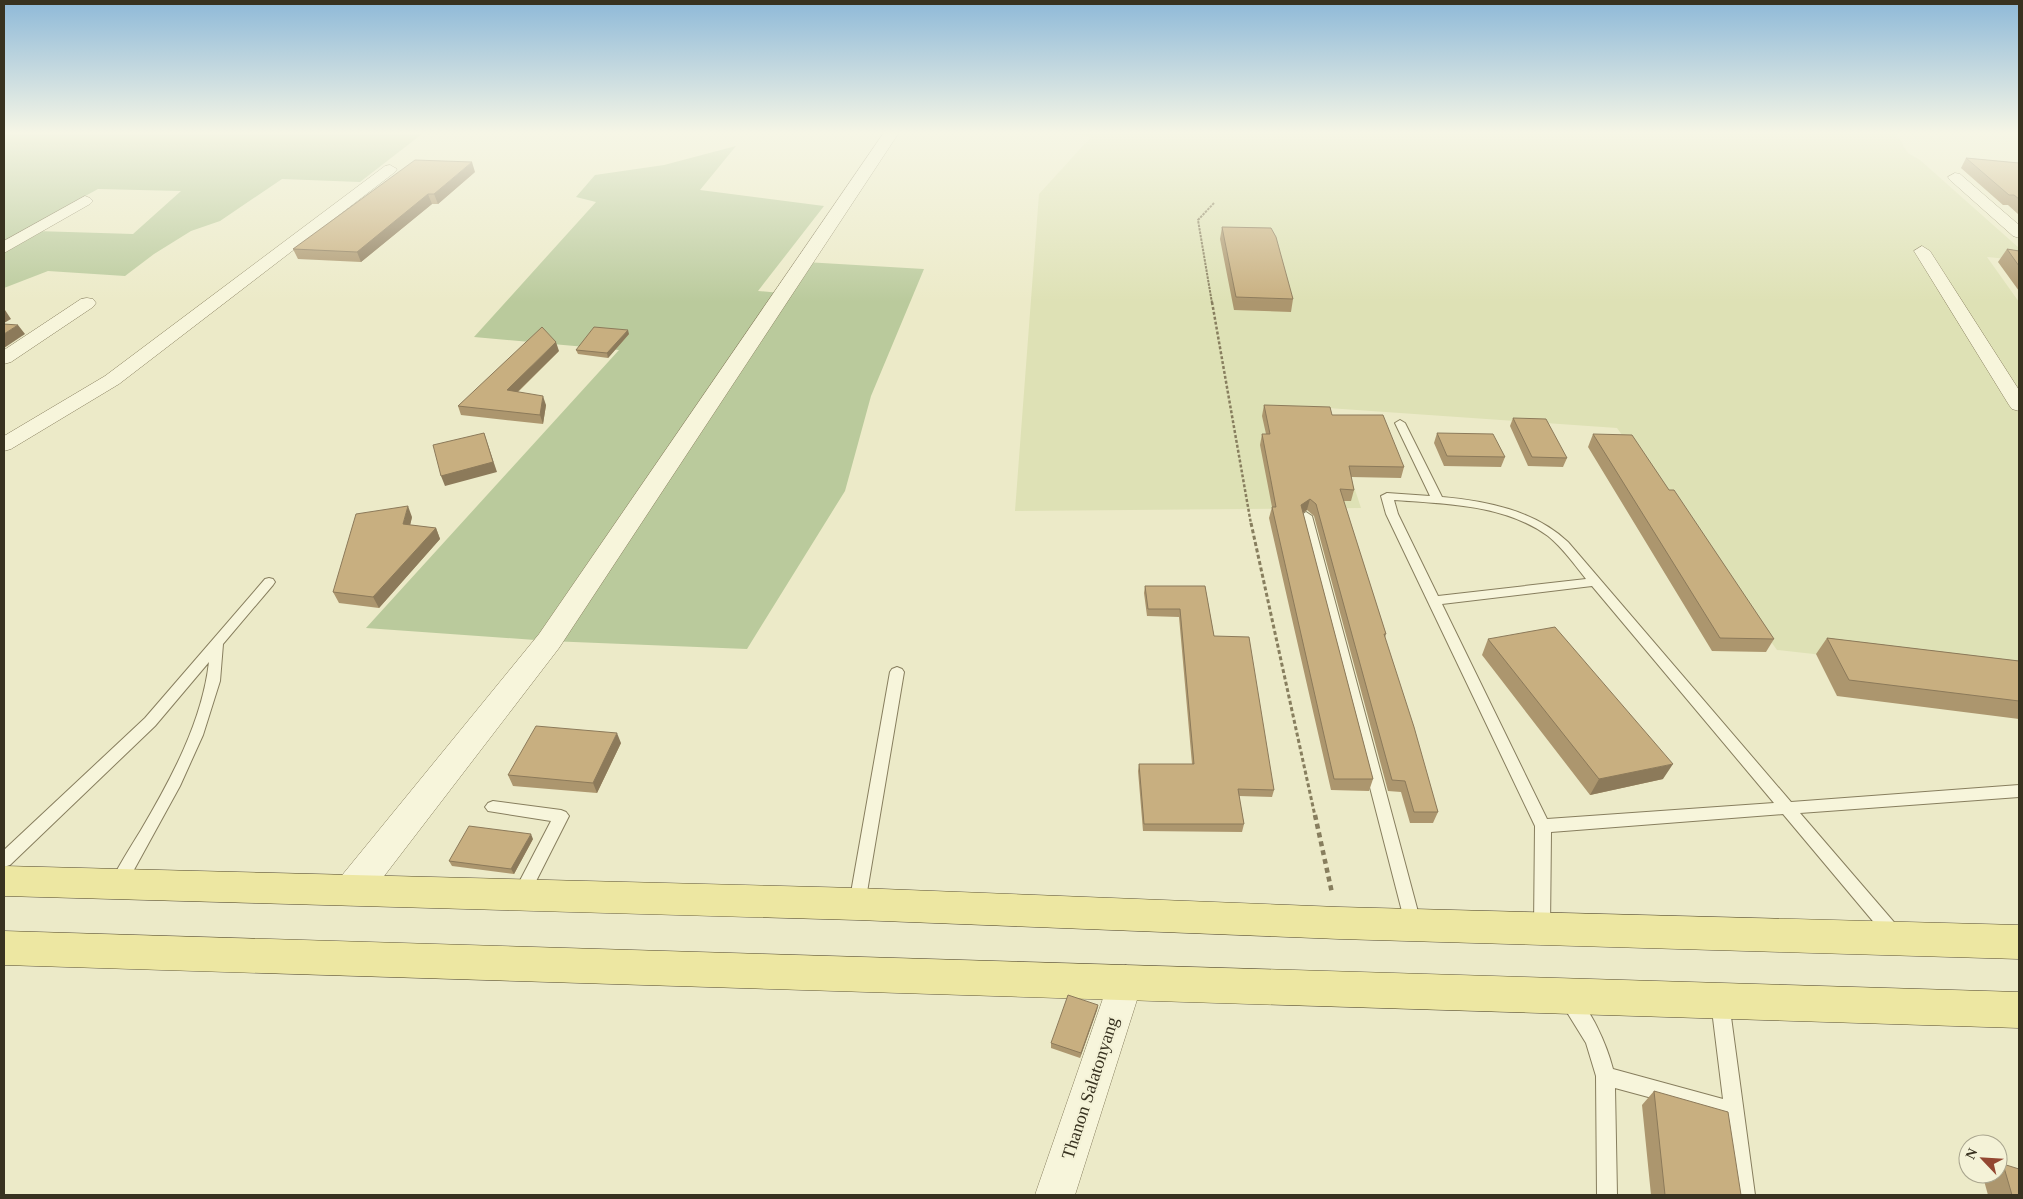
<svg xmlns="http://www.w3.org/2000/svg" width="2023" height="1199" font-family="'Times New Roman',serif">
<style>
.farmland{fill:#dee1b5}
.green{fill:#baca9c}
.lines{fill:none;stroke-linecap:round;stroke-linejoin:round}
.service-casing{stroke:#877e5e;stroke-width:2}
.minor-casing{stroke:#877e5e;stroke-width:1}
.tertiary-casing{stroke:#877e5e;stroke-width:1}
.primary-casing{stroke:#554b31;stroke-width:1}
.path-far3{stroke:#877e5e;stroke-width:2;stroke-dasharray:2.5 1;stroke-linecap:butt}
.path-far2{stroke:#877e5e;stroke-width:2.5;stroke-dasharray:3 2;stroke-linecap:butt}
.path-far1{stroke:#877e5e;stroke-width:3;stroke-dasharray:4 2.5;stroke-linecap:butt}
.path{stroke:#877e5e;stroke-width:4.5;stroke-dasharray:5 4;stroke-linecap:butt}
.service{fill:#f7f5db;fill-rule:evenodd}
.minor{fill:#f7f5db;fill-rule:evenodd}
.tertiary{fill:#f7f5db;fill-rule:evenodd}
.primary{fill:#ede7a2;fill-rule:evenodd}
.wall{fill:#ac966e}
.shaded-wall{fill:#8c7a5a}
.building{fill:#c8af80;stroke:#8c7a5a}
.labels{text-anchor:middle;dominant-baseline:central;stroke-width:4.5;stroke-linejoin:round;paint-order:stroke}
.near-street-label{font-size:18px;fill:#383220;stroke:#f4f2d7}
</style>
<rect width="100%" height="100%" fill="#eceac8"/>
<path class="farmland" d="M1074,134H1896L1908,153L1920,160L2019,248V260L1987,257L2019,302V677L1777,650L1617,428L1328,408L1361,508L1015,511L1039,194L1091,137Z"/>
<path class="green" d="M4,134H422L360,182L282,179L220,221L191,231L154,254L125,276L48,271L4,288V250L36,231L133,234L181,191L98,189L4,241Z
M736,146L700,190L824,206L758,291L781,293L805,262L924,269L871,396L845,491L747,649L549,641L366,628L619,350L474,337L596,202L576,197L595,175L664,165Z"/>
<g class="lines">
<g class="service-casing">
<path id="service" d="M1400,420L1405,423L1442,497C1486,501 1534,510 1568,542L1791,802L2019,785V797L1800,813L1899,928L1901,933L1899,938L1893,940L1887,938L1783,814L1551,832L1550,927L1548,932L1542,934L1536,932L1534,927L1535,826L1386,514L1381,496L1387,493L1430,496L1395,423ZM1394,500C1445,504 1504,504 1548,536C1563,548 1574,564 1586,579L1438,596L1398,514ZM1592,586L1774,803L1547,819L1442,604Z
M1306,512L1312,516L1421,923L1419,928L1413,930L1407,928L1405,923L1300,516Z
M269,578L273,579L275,582L273,585L223,644L220,681L203,735L180,786L124,888L118,890L112,888L110,883C119,865 130,848 141,830C171,779 202,722 209,662L155,726L10,865L4,867V850L145,718L265,579Z
M897,667L902,669L904,672L865,904L863,909L857,911L851,909L849,904L890,672L892,669Z
M493,801L561,810L566,812L569,816L527,899L521,901L515,899L513,894L551,821L488,811L485,807L488,803Z
M1569,993C1589,1000 1608,1049 1613,1069L1723,1099L1711,1002L1714,996L1720,994L1726,996L1729,1002L1755,1195H1735L1726,1118L1615,1088L1617,1195H1597L1596,1076L1586,1043L1560,1001L1563,995Z"/>
</g>
<g class="minor-casing">
<path id="minor" d="M390,165L397,169L395,172L119,384L11,449L4,451V436L105,376L385,166Z
M1955,173L1960,174L2019,225V238L2013,236L1950,180L1948,177Z
M85,196L90,198L93,201L90,204L4,253V241Z
M1922,246L1930,251L2019,390V411L2012,409L2009,405L1914,251Z
M87,298L93,299L96,303L93,307L11,362L4,364V350L81,299Z
M1126,965L1138,970L1143,981L1075,1195H1035L1109,981L1114,970Z"/>
</g>
<g class="tertiary-casing">
<path id="tertiary" d="M883,134H898L559,648L365,901L352,905L339,901L334,890L339,879L539,634Z"/>
</g>
<g class="primary-casing">
<path id="primary" d="M4,866L857,888L1339,907L2019,925V959L1339,939L857,920L4,896Z
M4,931L2019,992V1028L4,965Z"/>
</g>
<path class="path-far3" d="M1212,303L1198,220L1214,203"/>
<path class="path-far2" d="M1212,302L1251,524"/>
<path class="path-far1" d="M1251,523L1315,816"/>
<path class="path" d="M1315,815L1332,893"/>
<use href="#service" class="service"/>
<use href="#minor" class="minor"/>
<use href="#tertiary" class="tertiary"/>
<use href="#primary" class="primary"/>
</g>
<path class="wall" d="M1966,158L2019,163V215L2008,205H2003L1961,168Z
M475,172L438,204H432L361,262L298,259L293,249Z
M1222,227L1293,299L1291,312L1234,310L1220,239Z
M2007,249L2019,251V291L1998,262Z
M629,334L608,358L578,354L576,350Z
M559,351L518,392L546,405L543,424L461,415L458,406Z
M1264,405L1332,415L1404,467L1401,478L1351,477L1354,490L1351,501H1343L1386,634L1385,638L1438,812L1433,823H1410L1401,792L1388,791L1314,516L1307,510L1303,513L1373,779L1369,791L1331,790L1269,518L1272,507L1260,445L1262,434H1266L1262,416Z
M1513,418L1567,458L1563,467L1528,466L1510,426Z
M1437,433L1505,457L1501,467L1444,466L1434,443Z
M1593,434L1669,490L1774,639L1766,652L1712,651L1588,447Z
M412,517L410,525L436,528L440,539L379,608L339,603L333,592Z
M1145,586H1205L1214,636L1274,790L1272,797L1239,796L1244,824L1242,832L1143,831L1138,771L1139,764H1192L1179,617L1147,616L1144,593Z
M1827,638L2019,661V719L1837,696L1816,654Z
M1488,639L1663,779L1590,795L1482,655Z
M621,743L597,793L513,786L508,775Z
M533,839L514,874L452,866L449,861Z
M1098,1005L1097,1010L1080,1058L1051,1048V1043Z
M1654,1091L1741,1195H1651L1642,1105Z
M2003,1164L2019,1195H1988L1983,1177L1988,1174H1998V1167Z"/>
<path class="shaded-wall" d="M472,162L475,172L438,204L434,194Z
M428,194L432,204L361,262L357,252Z
M4,310H5L11,319L4,323Z
M18,325L25,334L4,348V334Z
M628,330L629,334L608,358L607,353Z
M556,342L559,351L510,399L507,390Z
M543,396L546,405L543,424L540,415Z
M484,433L497,472L445,486L441,476Z
M1310,499L1307,510L1298,516L1301,505Z
M408,506L412,517L408,534L403,524Z
M436,528L440,539L379,608L373,597Z
M617,733L621,743L597,793L593,783Z
M1673,764L1663,779L1590,795L1599,779Z
M531,834L533,839L514,874L511,869Z
M1098,1005L1097,1010L1080,1058L1081,1053Z"/>
<path class="building" d="M1966,158L2019,163V199L2014,195H2009Z
M415,160L472,162L434,194H428L357,252L293,249Z
M1222,227L1271,228L1276,237L1293,299L1236,297Z
M2007,249L2019,251V266Z
M4,324L18,325L4,334Z
M542,327L556,342L507,390L543,396L540,415L458,406Z
M594,327L628,330L607,353L576,350Z
M1264,405L1330,407L1332,415H1383L1404,467L1349,466L1354,490L1340,489L1386,634H1384L1414,727L1438,812H1414L1405,781L1392,780L1316,504L1310,499L1301,505L1373,779H1334L1272,507H1276L1262,434H1270Z
M1513,418L1546,419L1567,458L1532,457Z
M484,433L493,462L441,476L433,445Z
M1437,433L1493,434L1505,457L1447,456Z
M1593,434L1632,435L1669,490H1674L1774,639L1720,638Z
M408,506L403,524L436,528L373,597L333,592L356,514Z
M1145,586H1205L1214,636L1249,637L1274,790L1238,789L1244,824H1144L1139,764H1194L1180,609H1148Z
M1555,627L1673,764L1599,779L1488,639Z
M1827,638L2019,661V701L1849,680Z
M536,726L617,733L593,783L508,775Z
M469,826L531,834L511,869L449,861Z
M1068,995L1098,1005L1081,1053L1051,1043Z
M1654,1091L1728,1112L1741,1195H1665Z
M2003,1164L2019,1169V1195H2012Z"/>
<linearGradient id="sky" x2="0" y2="1"><stop stop-color="#8eb9d8"/><stop offset="0.44" stop-color="#f6f6e6"/><stop offset="1" stop-color="#f6f6e6" stop-opacity="0"/></linearGradient>
<rect width="2023" height="302" fill="url(#sky)"/>
<g class="labels">
<g class="near-street-label">
<text transform="translate(1090 1088) rotate(-72)">Thanon Salatonyang</text>
</g>
</g>
<rect width="2023" height="1199" fill="none" stroke="#383220" stroke-width="10"/>
<g transform="translate(1983 1159) rotate(295)"><circle r="24" fill="#f4f2d7" stroke="#a9a58e"/>
<path d="M0-4L9 19L0 12L-9 19Z" fill="#934731"/>
<text y="-8" font-size="14" font-weight="bold" text-anchor="middle" fill="#383220">N</text>
</g>
</svg>
